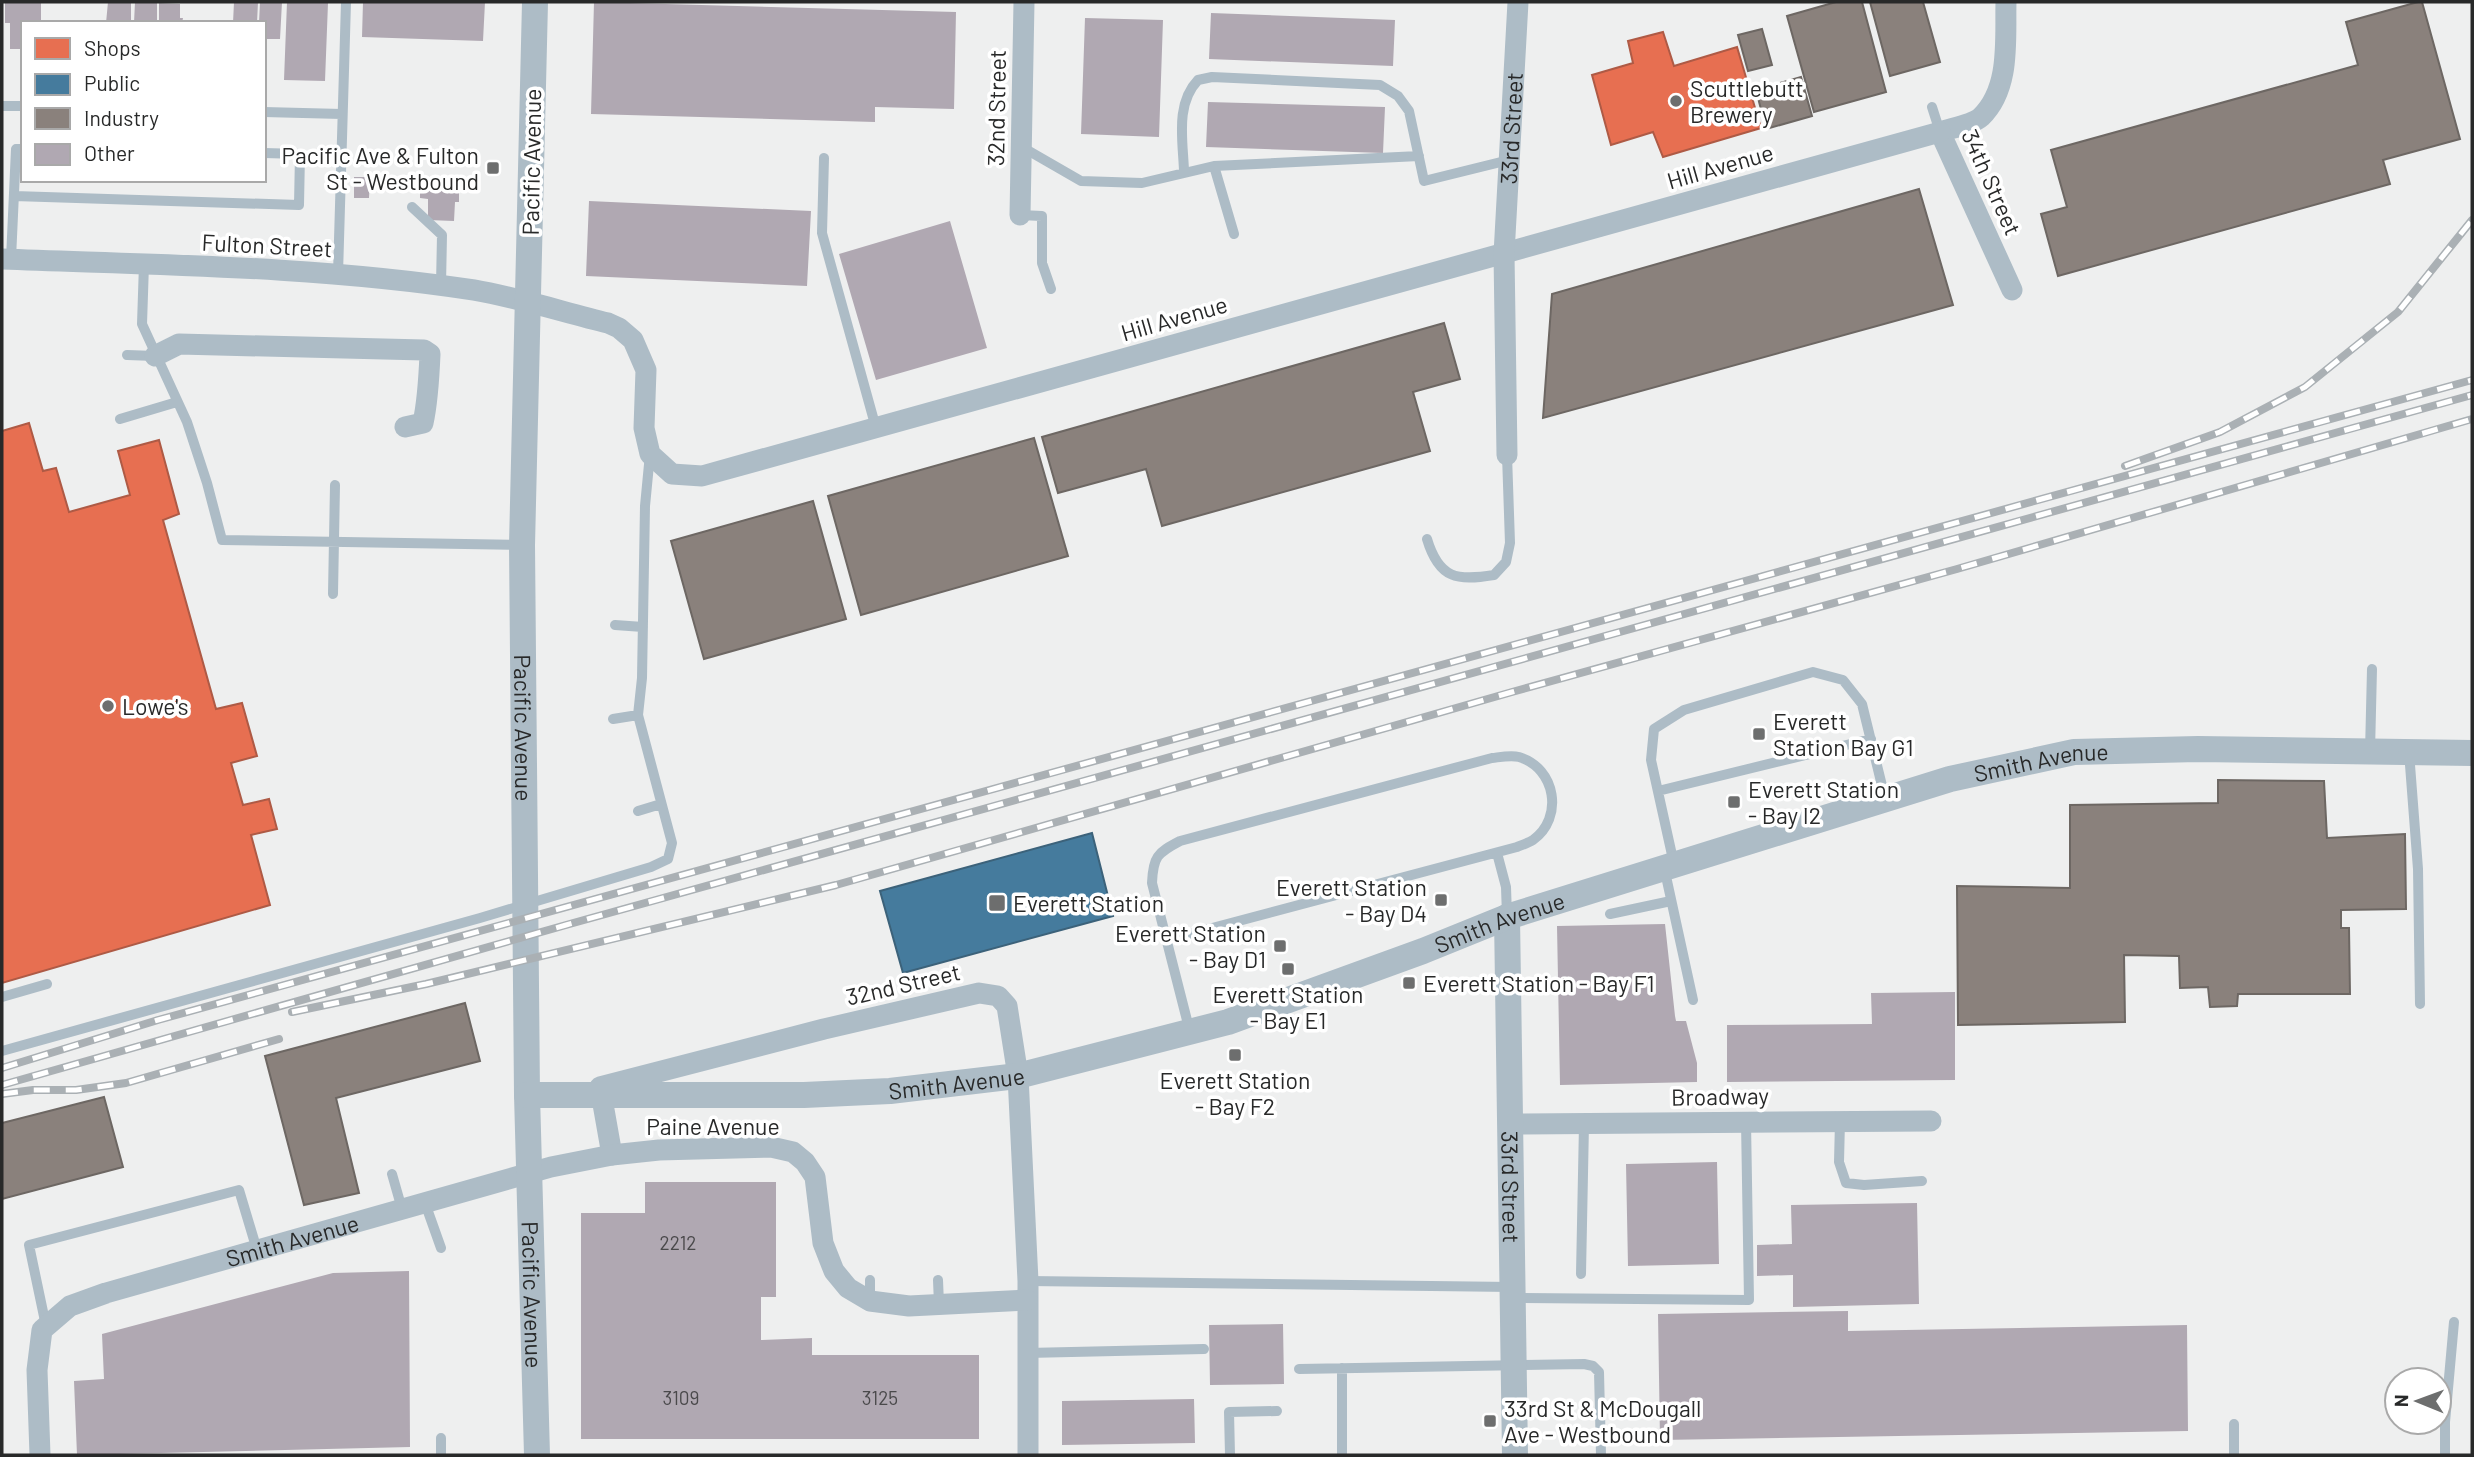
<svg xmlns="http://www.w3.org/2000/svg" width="2474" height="1457" font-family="Barlow,sans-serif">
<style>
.shops{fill:#e76f51;stroke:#ae5a45;stroke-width:2}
.public{fill:#457b9d;stroke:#3c627a;stroke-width:2}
.industry{fill:#8a817c;stroke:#6d6763;stroke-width:2}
.building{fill:#b0a8b2}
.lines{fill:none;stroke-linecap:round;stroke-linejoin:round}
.service{stroke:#adbcc6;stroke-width:10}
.minor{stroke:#adbcc6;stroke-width:21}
.tertiary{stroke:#adbcc6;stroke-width:26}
.rail-casing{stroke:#aab0b4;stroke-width:8}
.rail{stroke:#fff;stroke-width:5;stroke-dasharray:16;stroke-linecap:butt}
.poi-dot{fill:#6d6e6e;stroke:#fff;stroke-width:2.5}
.labels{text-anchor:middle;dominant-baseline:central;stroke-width:7;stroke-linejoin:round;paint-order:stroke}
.number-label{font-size:19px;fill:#4a494b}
.poi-label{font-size:23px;fill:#282929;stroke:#fff;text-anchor:start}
.street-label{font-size:23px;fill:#282929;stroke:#fff}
</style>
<rect width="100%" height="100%" fill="#eeefef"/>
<path class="shops" d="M1663,32L1674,66L1737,47L1761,128L1663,157L1653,132L1611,145L1592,75L1633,63L1628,41Z
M29,423L43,471L56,468L69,512L130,495L118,451L159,440L179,514L163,520L216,709L242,703L257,756L231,763L243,805L269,799L277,829L251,835L270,905L2,983V431Z"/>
<path class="public" d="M1092,833L1113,916L903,973L880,891Z"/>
<path class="industry" d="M1836,2H1862L1886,92L1814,112L1787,16Z
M1870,2H1923L1940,62L1890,76Z
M2418,2H2422L2460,139L2383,160L2390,184L2058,276L2041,214L2067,207L2051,150L2358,65L2346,22Z
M1762,29L1772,65L1748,71L1738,35Z
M1801,77L1812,116L1766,129L1756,90Z
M1919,189L1953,305L1543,418L1552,294Z
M1444,323L1460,379L1413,392L1430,451L1162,526L1146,469L1058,493L1042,437Z
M1034,438L1068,556L861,615L828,496Z
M813,501L846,619L704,659L671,541Z
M2218,780L2324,781L2327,838L2405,834L2406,909L2341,910V928H2349L2350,994H2238L2237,1006L2210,1007L2208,987L2180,988L2179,956L2124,955L2125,1022L1958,1025L1957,886L2070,888V805L2218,803Z
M465,1003L480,1061L336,1098L359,1193L304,1205L265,1056Z
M104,1097L123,1167L2,1199V1123Z"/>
<path class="building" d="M5,2H41V23H23V49H10V23H5Z
M108,2H131V23H106Z
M135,2H157V23H134Z
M234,2H258L257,23H233Z
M260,2H282L280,39H264V23H259Z
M287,2L328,3L325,81L284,80Z
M363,2H485L483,41L362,37Z
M594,2L956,12L954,109L875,107V122L591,114Z
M159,3L180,4V18H183L182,23H159Z
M1211,13L1395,20L1393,66L1209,59Z
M1085,18L1163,20L1159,137L1081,134Z
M1208,102L1385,107L1383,153L1206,147Z
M354,177H370L369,198H354Z
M420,179L439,180V184H459V202H455L454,221L428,220V199L420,198Z
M589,201L811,211L807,286L586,276Z
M950,221L987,348L876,380L839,254Z
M1665,924L1675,1016L1676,1021H1686L1697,1063V1082L1560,1085L1557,926Z
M1955,992V1080L1727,1082V1025L1872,1024L1871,993Z
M1717,1162L1719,1264L1628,1266L1626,1164Z
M645,1182H776V1297H761V1340L812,1338V1355H979V1439H581V1213H645Z
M1917,1203L1919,1304L1793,1307V1275L1757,1276V1245L1792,1244L1791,1205Z
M409,1271L410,1447L77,1455L74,1381L104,1379L102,1334L333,1273Z
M1848,1311V1331L2187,1325L2188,1431L1660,1440L1658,1314Z
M1283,1324L1284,1384L1210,1385L1209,1325Z
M1194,1399L1195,1443L1062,1445V1401Z"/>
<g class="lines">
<path class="service" d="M2,106H23
M1932,107L1940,132
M264,112L342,114
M1022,147L1081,181L1142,183L1214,166L1234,234
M824,158L822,233L876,428
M1214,166L1419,156
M1184,171C1183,141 1175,104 1198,80L1212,77L1380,85L1398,96L1409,111L1424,181L1509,160
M14,196L299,205L300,154L264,153
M412,207L442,235L441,285
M1020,215L1042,216V263L1051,289
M11,259L16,149H23
M144,264L142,324L187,422L207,483L222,540L522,545
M338,274L346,2
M127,355L155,356
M120,419L177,402
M1427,539C1439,579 1457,581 1494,575L1506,562L1510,543L1507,455
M333,594L335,485
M615,625L643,627
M613,719L638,715
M2370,752L2372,669
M2409,752L2418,869L2420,1004
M1658,791L1871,739
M638,811L661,804
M1497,853L1506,887L1507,916
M1674,864L1651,760L1654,729L1684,710L1813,672L1843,680L1862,704L1885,798
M1664,867L1693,1000
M1610,914L1671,901
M1167,940L1517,847C1522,845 1528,843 1533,840C1564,818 1556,768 1519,757C1511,755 1501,757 1492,758L1180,841C1157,853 1153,857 1152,883L1190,1032
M2,997L47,984
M2,1051L480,918L651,867L668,859L672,843L638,715L642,678L645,506L650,454
M1840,1121L1839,1162L1846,1183L1864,1185L1922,1181
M392,1174L402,1209
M425,1203L441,1248
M1581,1274L1584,1124
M870,1280V1301
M938,1280L939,1304
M1028,1281L1512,1287
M1513,1298L1749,1300L1746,1122
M46,1326L29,1245L239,1190L257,1250
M1027,1353L1204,1349
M1342,1368V1455
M1299,1369L1584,1364L1593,1366L1599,1372L1601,1455
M441,1438V1455
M1230,1455L1229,1412L1277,1411
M2234,1455V1424
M2445,1455V1422L2454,1322"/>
<g class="minor">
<path d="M2006,2C2005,39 2011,88 1981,117C1972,125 1951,128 1940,132L2012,290"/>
<path d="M1020,215L1024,2"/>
<path d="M2,259C159,265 318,266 474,290C520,298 563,312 608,323L619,328L633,340L646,370L644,428L650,454L672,474L702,476L1940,132"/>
<path d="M155,356L179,344L424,350L430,354C429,378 428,400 423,423L405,427"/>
<path id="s1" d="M1507,455L1504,254L1518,2"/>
<path d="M1510,1124L1931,1121"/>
<path d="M612,1155L600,1087L824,1029L979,993L998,996L1007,1006L1018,1076L1028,1281V1455"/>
<path id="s2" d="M40,1455L37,1370L42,1330L70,1306L106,1293L551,1167L612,1155L659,1150L771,1147L793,1152L805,1162L815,1177L823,1243L834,1271L848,1288L870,1301L909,1306L1027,1300"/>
</g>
<g class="tertiary">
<path id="s3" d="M535,2L522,545L527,1095L537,1455"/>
<path id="s4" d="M1507,917L1515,1455"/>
<path id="s5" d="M527,1095H804L890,1091L1018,1076L1228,1022L1423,951L1507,917L1950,779L2074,752L2198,749L2472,753"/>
</g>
<g class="rail-casing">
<path id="rail" d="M2125,466L2220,432L2305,387L2398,312L2472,220
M292,1012L426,984L836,885L1512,692L1957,569L2472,419
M2,1068L158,1020L2472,380
M2,1085L566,925L2472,395
M2,1094L33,1090H76L126,1083L279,1039"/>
</g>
<use href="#rail" class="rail"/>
</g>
<g class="poi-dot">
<circle cx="1676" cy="101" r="7"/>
<rect x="486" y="161" width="14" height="14" rx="3.5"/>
<circle cx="108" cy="706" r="7"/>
<rect x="1752" y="727" width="14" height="14" rx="3.5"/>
<rect x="1727" y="795" width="14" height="14" rx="3.5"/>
<rect x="1434" y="893" width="14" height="14" rx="3.5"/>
<rect x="988" y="894" width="18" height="18" rx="3.5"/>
<rect x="1273" y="939" width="14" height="14" rx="3.5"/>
<rect x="1281" y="962" width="14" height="14" rx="3.5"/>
<rect x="1402" y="976" width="14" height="14" rx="3.5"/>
<rect x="1228" y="1048" width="14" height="14" rx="3.5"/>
<rect x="1483" y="1414" width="14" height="14" rx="3.5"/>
</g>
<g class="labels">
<g class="number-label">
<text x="678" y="1242">2212</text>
<text x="681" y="1397">3109</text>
<text x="880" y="1397">3125</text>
</g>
<g class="poi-label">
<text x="1690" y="88">Scuttlebutt<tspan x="1690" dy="26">Brewery</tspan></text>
<text x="479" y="155" text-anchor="end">Pacific Ave &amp; Fulton<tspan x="479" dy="26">St - Westbound</tspan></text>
<text x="122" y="706">Lowe's</text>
<text x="1773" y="721">Everett<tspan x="1773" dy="26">Station Bay G1</tspan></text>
<text x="1748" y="789">Everett Station<tspan x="1748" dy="26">- Bay I2</tspan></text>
<text x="1427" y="887" text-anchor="end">Everett Station<tspan x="1427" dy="26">- Bay D4</tspan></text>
<text x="1013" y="903">Everett Station</text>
<text x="1266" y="933" text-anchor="end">Everett Station<tspan x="1266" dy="26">- Bay D1</tspan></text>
<text x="1423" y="983">Everett Station - Bay F1</text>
<text x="1288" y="994" text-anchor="middle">Everett Station<tspan x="1288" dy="26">- Bay E1</tspan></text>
<text x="1235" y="1080" text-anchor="middle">Everett Station<tspan x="1235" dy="26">- Bay F2</tspan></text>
<text x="1504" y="1408">33rd St &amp; McDougall<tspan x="1504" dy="26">Ave - Westbound</tspan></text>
</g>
<g class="street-label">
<text transform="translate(996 108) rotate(-89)">32nd Street</text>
<text stroke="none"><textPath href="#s1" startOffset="327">33rd Street</textPath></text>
<text transform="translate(531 162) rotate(-89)">Pacific Avenue</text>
<text transform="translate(1720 166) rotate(-16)">Hill Avenue</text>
<text transform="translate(1992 182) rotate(66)">34th Street</text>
<text transform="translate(267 245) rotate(3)">Fulton Street</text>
<text transform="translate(1174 318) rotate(-16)">Hill Avenue</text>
<text stroke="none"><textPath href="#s3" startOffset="726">Pacific Avenue</textPath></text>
<text stroke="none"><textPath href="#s5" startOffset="1564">Smith Avenue</textPath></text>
<text stroke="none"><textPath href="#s5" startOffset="998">Smith Avenue</textPath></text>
<text transform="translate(903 984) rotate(-13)">32nd Street</text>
<text stroke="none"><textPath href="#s5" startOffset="430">Smith Avenue</textPath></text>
<text transform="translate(1720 1096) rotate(-1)">Broadway</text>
<text x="713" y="1126">Paine Avenue</text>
<text stroke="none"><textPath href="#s4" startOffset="270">33rd Street</textPath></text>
<text stroke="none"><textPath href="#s2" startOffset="394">Smith Avenue</textPath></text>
<text stroke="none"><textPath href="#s3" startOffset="1293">Pacific Avenue</textPath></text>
</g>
</g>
<rect width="2474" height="1457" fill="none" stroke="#282929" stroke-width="7"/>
<rect x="21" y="21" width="245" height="161" fill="#ffffff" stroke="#a9a9a9" stroke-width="2"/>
<rect x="35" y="38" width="35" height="21" fill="#e76f51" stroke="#a9a9a9" stroke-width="2"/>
<text x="84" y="56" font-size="21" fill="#282929">Shops</text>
<rect x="35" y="74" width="35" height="21" fill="#457b9d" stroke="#a9a9a9" stroke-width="2"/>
<text x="84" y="91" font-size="21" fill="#282929">Public</text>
<rect x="35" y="108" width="35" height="21" fill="#8a817c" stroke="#a9a9a9" stroke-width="2"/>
<text x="84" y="126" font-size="21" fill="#282929">Industry</text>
<rect x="35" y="144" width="35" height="21" fill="#b0a8b2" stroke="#a9a9a9" stroke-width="2"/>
<text x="84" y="161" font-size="21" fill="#282929">Other</text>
<g transform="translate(2418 1401) rotate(271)"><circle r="33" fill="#ffffff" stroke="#a9a9a9" stroke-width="2"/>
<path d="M0-5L12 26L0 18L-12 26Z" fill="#6d6e6e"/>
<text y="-10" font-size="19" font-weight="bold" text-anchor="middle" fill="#282929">N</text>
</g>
</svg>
